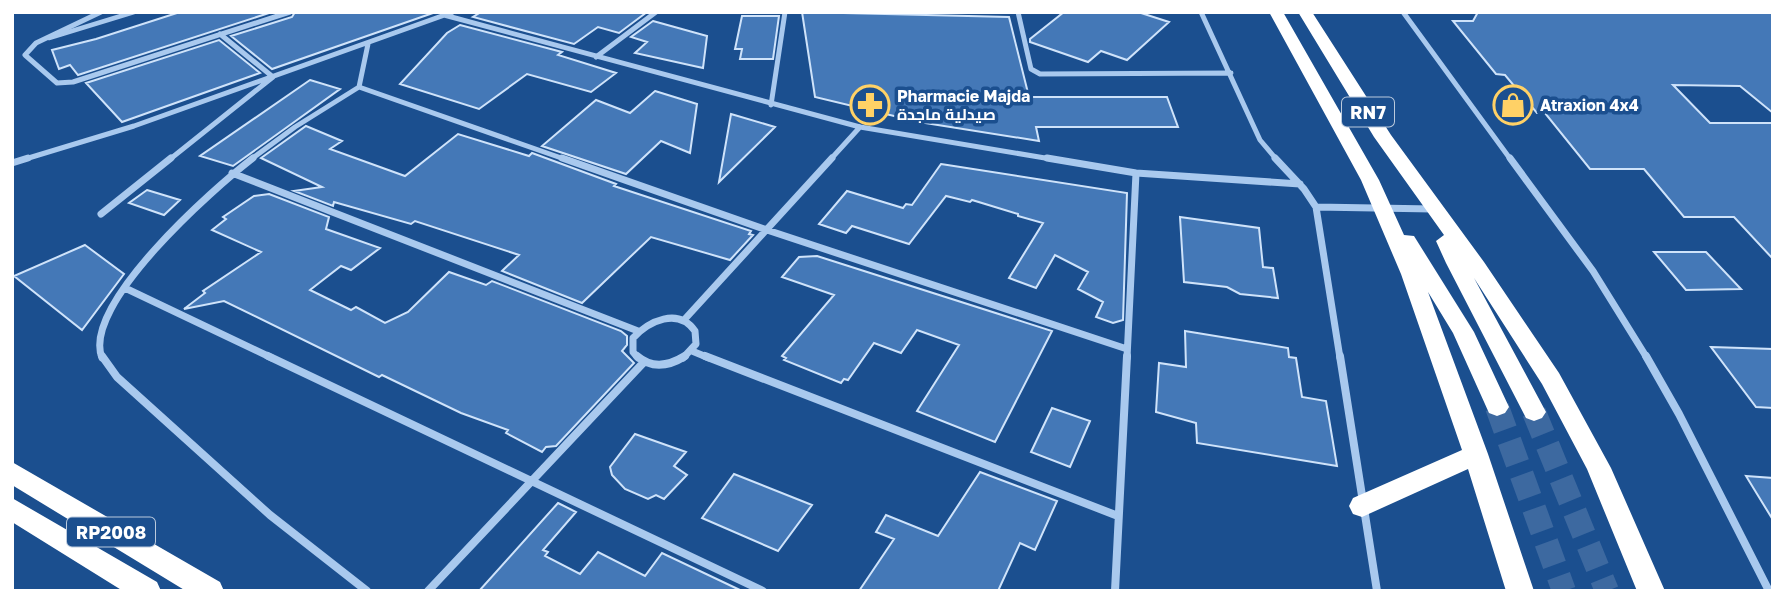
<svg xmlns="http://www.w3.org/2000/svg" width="1785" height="603" font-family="'Golos Text',Cairo,sans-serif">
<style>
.building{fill:#4478b7;stroke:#cfe3fa;stroke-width:2}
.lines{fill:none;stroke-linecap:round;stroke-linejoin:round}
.highway-tunnel{stroke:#3d69a0;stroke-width:24;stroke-dasharray:24 12;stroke-linecap:butt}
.lane{stroke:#a9c9ee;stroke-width:4.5}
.street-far2{stroke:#a9c9ee;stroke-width:5}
.street-far1{stroke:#a9c9ee;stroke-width:7}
.street{stroke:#a9c9ee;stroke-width:8}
.highway{fill:#fff;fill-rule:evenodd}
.labels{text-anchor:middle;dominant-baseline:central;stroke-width:7;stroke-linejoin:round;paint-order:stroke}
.far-poi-label{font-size:16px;font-weight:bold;fill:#fff;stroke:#1b4f8f;text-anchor:start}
.shield{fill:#1b4f8f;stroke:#bbcadd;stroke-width:2}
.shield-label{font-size:18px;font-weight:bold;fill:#fff}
</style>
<rect width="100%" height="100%" fill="#1b4f8f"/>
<path class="building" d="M180,12H272L78,75L70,65L59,69L52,50L96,39Z
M295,12H433V13L272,69L231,36L292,17Z
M481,12H647L619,33L598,27L574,44L473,17Z
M802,12L1009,17L1029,97H1167L1178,127H1036L1039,141L919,122L815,97Z
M1064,12H1138L1169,22L1127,60L1101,51L1088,62L1030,42V39Z
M1478,12H1773V113L1740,86L1673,85L1710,123H1773V259L1734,217H1684L1644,169H1590L1545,113H1537L1505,75L1496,74L1453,21H1473Z
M742,16H779L773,59H740L742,49H735Z
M653,21L707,36L703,68L635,53L647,42L631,37Z
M460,25L562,52L558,55L616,73L591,92L527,74L479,109L400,84L447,33Z
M219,40L260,73L122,122L86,83Z
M310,80L340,89L233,166L200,156Z
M655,91L697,104L690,153L661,141L626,174L542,146L596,100L630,113Z
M731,114L775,127L719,182Z
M306,126L342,141L330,149L405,176L458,134L529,156L532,153L616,184L614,186L751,231L749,234L753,235L730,260L651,237L582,303L502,271L519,255L415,221L411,224L334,202L333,206L294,191L322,187L261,158Z
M941,164L1127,193L1123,320L1113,323L1096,317L1103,302L1078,289L1088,272L1055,255L1036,288L1009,278L1043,223L1018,216V214L972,200L970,202L946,196L909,244L852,226L846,233L819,224L847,191L903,208L906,204L912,205Z
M147,190L180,200L164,215L129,203Z
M269,194L329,217L326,229L380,248L351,270L341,266L310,290L351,310L356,307L385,323L408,312L449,272L486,285L492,281L621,331L627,336V345L622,351L634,363L556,446L546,447L542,452L506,433L508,430L461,413L382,375L379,377L224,301L184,309L205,293L203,291L261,252L212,230L226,219L223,217L254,196Z
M1180,217L1259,228L1263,267L1273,268L1278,298L1240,294L1227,287L1184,282Z
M85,245L124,274L82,330L14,276Z
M1654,252H1706L1741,289L1686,290Z
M817,256L1052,331L995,442L917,411L959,345L917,330L901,353L874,343L848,380L844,379L841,383L784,360L786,358L782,356L834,295L782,277L799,257Z
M1185,331L1288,348L1289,357L1296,358L1302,397L1326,401L1337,466L1197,443L1196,423L1156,412L1159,363L1186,367Z
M1711,347L1773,349V408L1756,407Z
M1052,408L1090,421L1070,467L1031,452Z
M635,434L686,452L674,466L687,475L664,499L656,495L648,499L625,489L612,475L610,467Z
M980,472L1057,501L1035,550L1020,543L998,591H859L894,539L876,532L886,515L938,536Z
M734,474L812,505L778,551L702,518Z
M1746,476L1773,478V520Z
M558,503L576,512L543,550L548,552L545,556L580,574L598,552L645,576L662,553L742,591H479Z"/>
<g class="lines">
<path class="highway-tunnel" d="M1497,407L1564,591
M1534,412L1607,591"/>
<path class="lane" d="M49,38L134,12"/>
<path class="street-far2" d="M101,12L36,43L25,55L57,83L73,82L290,12
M1018,12L1031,69L1040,74L1231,73
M1201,12L1260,140L1277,160
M1403,12L1511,160
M444,15L860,127L1057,160
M368,44L359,87L567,160
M596,57L656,12
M771,105L785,12
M22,160L134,126L453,12
M169,160L273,77L220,34
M250,160L295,127L359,87
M830,160L860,127"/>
<path class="street-far1" d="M562,158L767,230L1127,349
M1047,158L1136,173L1300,184
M1275,158L1304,189L1316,207L1340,358
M1510,158L1593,271L1647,358
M12,163L28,158
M232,173L638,331
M1316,207L1433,209
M101,214L171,158
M125,288L272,358
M684,320L832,158
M692,351L709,358
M102,358C81,305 213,189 253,158
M638,358L633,352V338C649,321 678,307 695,331L696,344L683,358
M1127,358L1136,173"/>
<path class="street" d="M102,356L117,377L270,515L367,591
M268,356L763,591
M637,356C652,369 669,366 685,356
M705,356L1118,516
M1340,356L1377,591
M1646,356L1679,414L1769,591
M428,591L644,362
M1115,591L1127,356"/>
<path class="highway" d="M1269,12H1283L1379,180L1404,235L1414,236L1474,332L1509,407L1505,413L1497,416L1489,413L1453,333L1428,292L1488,454L1534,591H1506L1468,469L1362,517L1353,514L1349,506L1353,498L1462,450L1401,274L1361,180Z
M1298,12H1312L1391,135L1484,262L1559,373L1611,468L1665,591H1637L1587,469L1542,384L1474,278L1546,412L1542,418L1534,421L1526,418L1446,263L1436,241L1444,235L1374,137Z
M12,462L220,582L224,591H186L12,485Z
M12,498L157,582L161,591H123L12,522Z"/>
</g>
<defs>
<g id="pharmacy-ring" transform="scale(2.0125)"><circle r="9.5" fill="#1b4f8f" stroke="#ffd166" stroke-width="1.5"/><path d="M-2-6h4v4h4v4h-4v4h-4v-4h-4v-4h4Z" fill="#ffd166"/></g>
<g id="shop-ring" transform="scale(2.0125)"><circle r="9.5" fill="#1b4f8f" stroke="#ffd166" stroke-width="1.5"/><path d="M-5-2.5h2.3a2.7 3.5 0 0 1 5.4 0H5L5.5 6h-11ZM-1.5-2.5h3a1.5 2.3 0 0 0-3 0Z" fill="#ffd166"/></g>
</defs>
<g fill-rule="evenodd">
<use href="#pharmacy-ring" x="870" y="105"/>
<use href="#shop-ring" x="1513" y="105"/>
</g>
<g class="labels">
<g class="far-poi-label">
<text x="897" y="96">Pharmacie Majda<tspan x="897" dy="18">صيدلية ماجدة</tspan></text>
<text x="1540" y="105">Atraxion 4x4</text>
</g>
<g class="shield">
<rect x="1342" y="97.5" width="52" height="29" rx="5"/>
<rect x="67" y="517.5" width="88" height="29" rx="5"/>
</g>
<g class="shield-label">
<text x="1368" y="112">RN7</text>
<text x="111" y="532">RP2008</text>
</g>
</g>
<rect width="1785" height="603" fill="none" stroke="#ffffff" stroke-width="28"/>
</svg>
